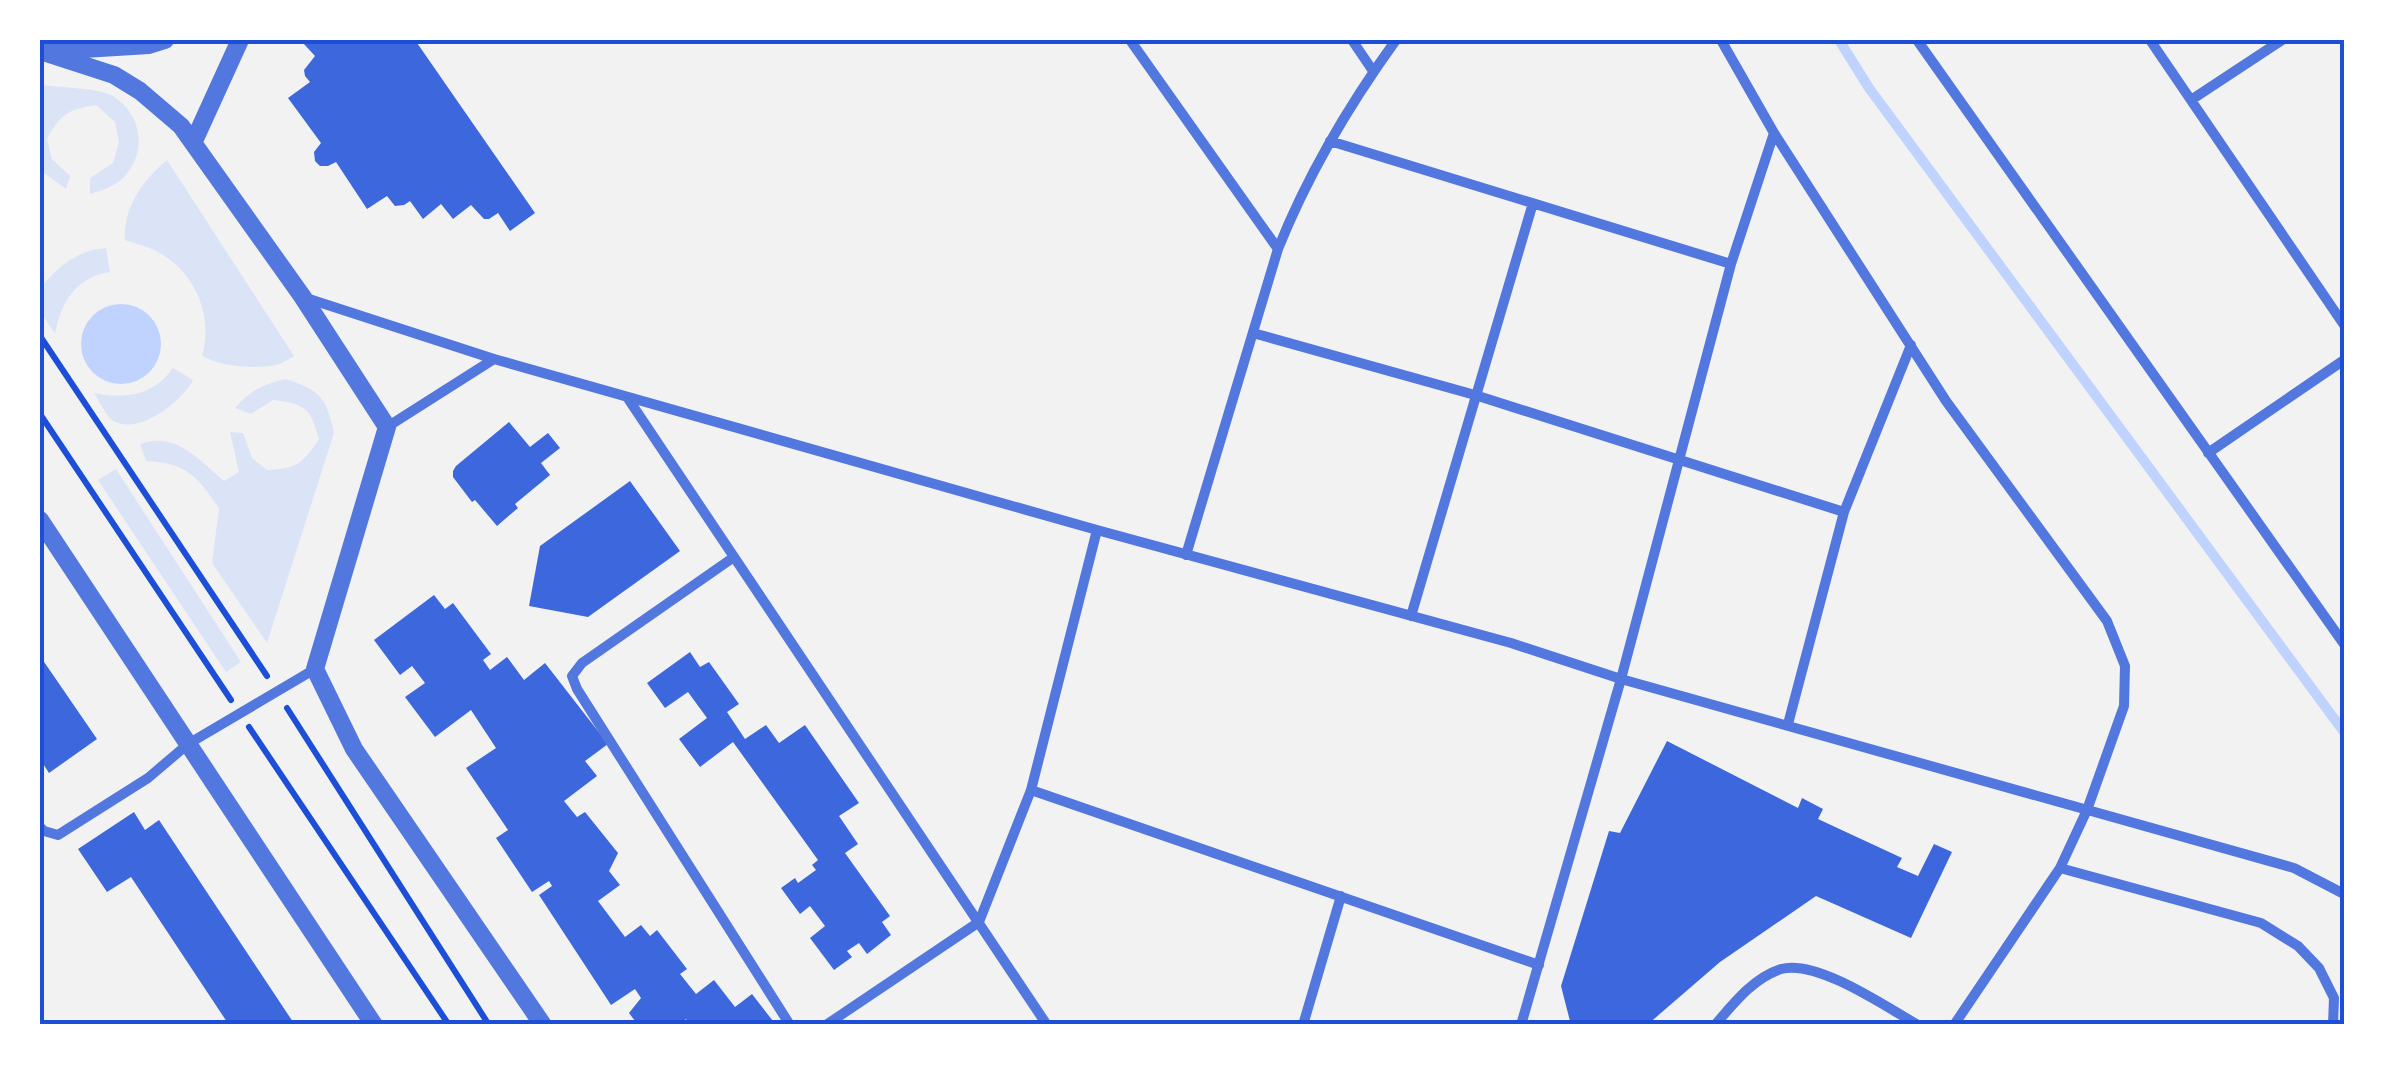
<svg xmlns="http://www.w3.org/2000/svg" width="2384" height="1065" font-family="'Source Serif 4',serif">
<style>
.green{fill:#dbe4f7}
.water{fill:#bfd3fe}
.lines{fill:none;stroke-linecap:round;stroke-linejoin:round}
.stream{stroke:#bfd3fe;stroke-width:10}
.building{fill:#3d67dc}
.path{stroke:#1d4ed8;stroke-width:6}
.minor{stroke:#5277de;stroke-width:10}
.tertiary{stroke:#5277de;stroke-width:18}
.neatline{fill:none;stroke:#1d4ed8;stroke-width:4}
</style>
<rect width="100%" height="100%" fill="#f2f2f2"/>
<path class="green" d="M40,85C57,87 98,88 111,95C141,112 148,150 125,176C116,186 103,190 90,194V178L113,163L119,142L115,122L96,105C68,110 61,113 47,139L52,159L70,176L66,189L40,170Z
M167,160L294,356C291,358 283,363 279,364C261,370 217,367 202,355C214,315 194,270 156,251C147,246 136,244 125,240C123,207 143,180 167,160Z
M106,248L110,272C76,277 61,302 55,334L40,311V289C56,267 78,250 106,248Z
M173,368L193,380C182,402 137,437 112,420C105,414 99,401 94,393C125,399 153,396 173,368Z
M286,379C321,391 326,397 334,433L267,643L212,563L219,508C197,476 186,463 146,461L140,444C176,431 199,460 224,481L239,472L230,432L243,433L252,458L267,470C297,469 303,463 319,439C310,408 306,404 273,400L251,414L235,408C250,390 264,384 286,379Z
M116,469L241,662L226,672L98,480Z"/>
<path class="water" d="M81 344a40 40 0 1 1 80 0a40 40 0 1 1-80 0Z"/>
<g class="lines">
<path class="stream" d="M1839,40L1869,88L2344,732"/>
</g>
<path class="building" d="M307,40H415L535,213L510,231L498,213L489,219H484L471,205L453,219L441,204L423,219L410,201L404,205L395,206L387,196L367,209L336,162L328,166H320L315,161L314,152L321,143L288,98L310,82L305,76L304,70L315,56L303,43Z
M509,422L530,447L548,433L560,448L541,463L550,475L515,504L518,508L497,526L475,500L472,502L453,477V471L456,466Z
M630,481L680,551L588,617L529,606L540,546Z
M434,595L445,609L453,603L491,654L483,660L490,670L507,657L524,680L545,663L608,744L585,761L597,776L564,801L577,817L585,812L618,853L609,871L620,885L598,901L625,937L641,925L650,936L657,930L687,969L680,974L696,994L714,980L735,1007L752,994L776,1025H690L686,1019L679,1025H638L629,1013L641,998L635,989L611,1005L539,895L552,886L549,881L532,892L496,838L508,830L466,768L496,748L471,710L435,737L405,697L425,683L412,666L400,675L374,640Z
M690,652L700,667L709,662L739,704L727,712L745,739L766,725L779,743L805,725L859,803L839,816L858,844L845,853L890,916L882,922L891,935L867,954L859,943L847,951L852,957L834,970L810,938L825,926L810,906L800,914L781,888L795,878L798,883L816,870L812,865L818,860L733,742L700,767L679,739L707,718L688,692L665,708L647,683Z
M40,656L97,739L49,773L40,759Z
M1667,741L1798,808L1802,798L1823,809L1818,819L1902,858L1897,867L1918,876L1934,844L1952,852L1911,938L1816,896L1720,962L1647,1025H1571L1561,986L1609,831L1620,833Z
M134,812L145,830L159,820L295,1025H229L131,877L107,892L78,849Z"/>
<g class="lines">
<path class="path" d="M40,336L267,676
M40,414L231,700
M287,708L489,1025
M249,727L449,1025"/>
<path class="minor" d="M1130,40L1278,249
M1352,40L1373,71
M1721,40L1774,133L1946,401L2107,621L2125,666L2124,706L2087,810L2060,868L1954,1025
M1917,40L2344,644
M2150,40L2344,325
M2191,100L2282,40
M1330,141L1731,264L1621,679L1521,1025
M1731,264L1774,133
M303,297L494,359L1097,530L1511,643L1621,679L2294,868L2344,894
M1253,333L1475,395L1844,512
M627,397L1047,1025
M387,427L494,359
M2208,453L2344,360
M1186,555L1278,249C1308,174 1349,105 1396,40
M734,557L582,663L572,676L577,689L790,1025
M1411,616L1533,203
M1788,724L1844,512L1911,345
M1031,790L1539,965
M40,827L44,831L58,835L148,778L188,744L315,669
M2060,868L2261,923L2298,946L2319,968L2334,998L2333,1025
M826,1025L979,922L1031,790L1097,530
M1303,1025L1341,896
M1715,1025C1733,1004 1753,978 1781,969C1817,959 1886,1007 1918,1025"/>
<path class="tertiary" d="M40,51L114,75L140,91L181,126L302,296L387,427L315,669L354,749L543,1025
M51,51L149,45L165,40
M194,141L240,40
M40,520L374,1025"/>
</g>
<rect width="2384" height="1065" fill="none" stroke="#ffffff" stroke-width="85"/>
<rect x="42" y="42" width="2300" height="980" class="neatline"/>
</svg>
